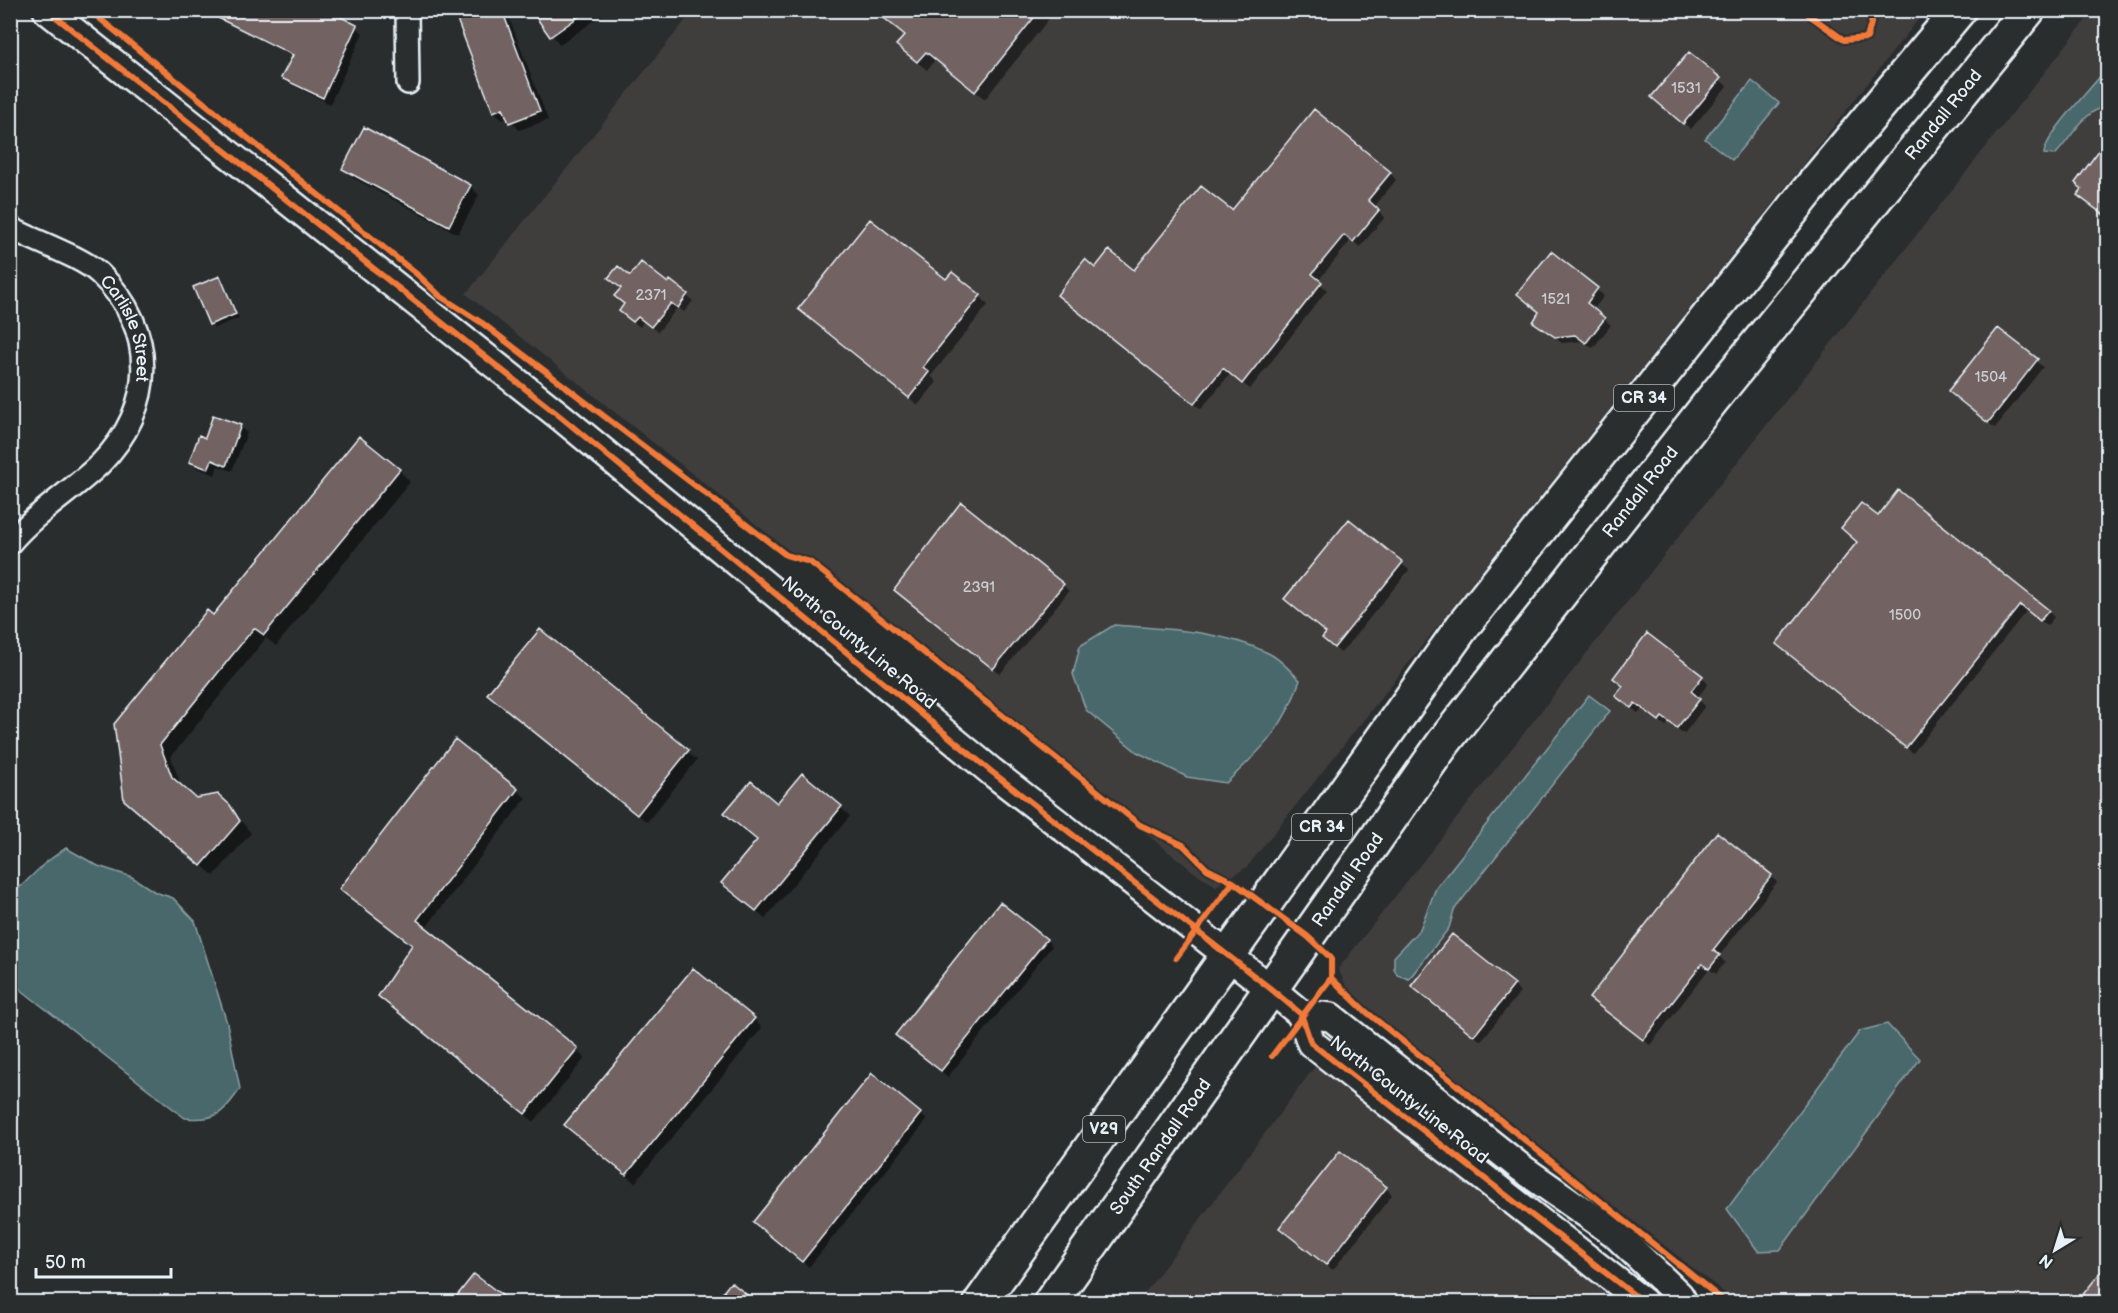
<svg xmlns="http://www.w3.org/2000/svg" width="2118" height="1313" font-family="'Balsamiq Sans',sans-serif">
<style>
.built{fill:#403d3e}
.water{fill:#4a686c;stroke:#899fa4;stroke-width:1.5}
.shadow{fill:#0007}
.building{fill:#726362;stroke:#e8f1f8;stroke-width:1.5}
.lines{fill:none;stroke-linecap:round;stroke-linejoin:round}
.minor-casing{stroke:#e8f1f8;stroke-width:26}
.tertiary-casing{stroke:#e8f1f8;stroke-width:32}
.primary-casing{stroke:#e8f1f8;stroke-width:38}
.minor{stroke:#2a2d2e;stroke-width:21}
.tertiary{stroke:#2a2d2e;stroke-width:27}
.primary{stroke:#2a2d2e;stroke-width:33}
.cycleway-casing{stroke:#2a2d2e;stroke-width:10}
.cycleway{stroke:#f17a3a;stroke-width:6}
.labels{text-anchor:middle;dominant-baseline:central;stroke-width:4.5;stroke-linejoin:round;paint-order:stroke}
.number-label{font-size:15px;fill:#caced2}
.shield{fill:#2a2d2e;stroke:#afb6bb;stroke-width:1.5}
.shield-label{font-size:16px;font-weight:bold;fill:#e8f1f8}
.street-label{font-size:18px;fill:#e8f1f8;stroke:#2a2d2e}
</style>
<rect width="100%" height="100%" fill="#2a2d2e"/>
<filter id="ink" filterUnits="userSpaceOnUse"><feTurbulence type="fractalNoise" baseFrequency=".0167" numOctaves="2"/><feDisplacementMap in="SourceGraphic" scale="12" xChannelSelector="R" yChannelSelector="G"/><feConvolveMatrix kernelMatrix="1 2 1 2 8 2 1 2 1" color-interpolation-filters="sRGB"/></filter>
<g filter="url(#ink)">
<path class="built" d="M693,11H1925L1247,867L1216,886L1194,872L466,294Z
M2093,11H2107V1302H1736L1352,998L1338,969Z
M1317,1064L1621,1302H1138Z"/>
<path class="water" d="M2107,68V106C2085,109 2070,140 2055,155L2044,154C2045,134 2094,86 2107,68Z
M1752,81L1779,103L1732,160L1705,139Z
M1114,625C1164,629 1222,630 1268,653C1280,658 1290,671 1300,680C1284,729 1263,748 1226,783L1187,777L1137,752L1086,710L1073,674L1080,646Z
M1589,695L1610,711L1454,910L1449,928L1409,979L1397,975L1394,968V957L1420,929L1436,888Z
M66,848L98,866L132,877L155,892L173,898L195,921L227,1023L240,1089C223,1114 216,1121 185,1118L11,982V896L45,863Z
M1887,1024L1920,1059L1780,1250L1758,1251L1727,1209L1860,1031Z"/>
<path class="shadow" d="M202,10H302L356,27L363,33L330,104L290,84L283,78L293,57Z
M478,10L507,12L548,120L519,130L509,118L503,120L494,111Z
M533,10H609L560,45Z
M874,10H1056L985,99L935,60L927,70L907,54L898,45L906,36Z
M1545,10H1556L1552,16Z
M1689,54L1727,86L1691,129L1660,104Z
M344,169L470,186L479,195L458,234L353,178Z
M1390,173L1396,180L1374,207L1385,217L1360,247L1351,240L1318,281L1327,290L1250,389L1230,374L1201,409L1065,301L1095,270L1134,272L1232,212Z
M1552,253L1604,296L1593,310L1611,325L1593,348L1583,341L1562,343L1542,328Z
M219,278L239,318L214,328L210,324Z
M631,278L668,285L670,282L693,301L684,312L678,307L658,332L644,321L640,327L627,317L626,305Z
M946,281L980,296L988,305L931,376L937,382L918,405L808,317Z
M1998,330L2043,367L1995,428L1950,391Z
M240,427L247,433L232,471L218,466L215,475L197,468L190,462L206,440Z
M2108,433V454L2098,445Z
M399,470L410,482L276,646L266,638L171,757L182,788L195,799L229,806L251,833L214,876L125,800L214,617Z
M1878,518L2048,611L2054,617L2047,626L2027,610L1913,753L1785,651Z
M1349,521L1409,570L1341,653L1331,645L1328,634Z
M1063,585L1069,591L1000,674L902,596Z
M540,631L697,760L647,822L498,703Z
M1702,677L1708,684L1697,698L1705,706L1684,734L1669,722L1666,726L1643,708L1638,713L1623,702L1624,687L1615,678Z
M802,775L850,816L765,919L732,892L758,841L726,813L777,805Z
M517,790L526,798L425,929L585,1058L534,1122L389,1004L413,947L341,889Z
M1771,876L1777,882L1719,956L1725,962L1716,974L1709,969L1650,1045L1597,1004Z
M1046,940L1052,946L948,1077L903,1041Z
M1514,985L1520,992L1481,1041L1419,993Z
M754,1019L762,1028L635,1183L575,1134Z
M920,1114L927,1120L809,1267L761,1228Z
M1386,1188L1392,1195L1333,1270L1288,1235Z
M475,1276L508,1302H454Z"/>
<path class="building" d="M202,10H327L357,25L323,98L281,78L293,55Z
M474,10H502L540,111L509,123L503,108L493,112L456,17Z
M531,10H588L550,37Z
M874,10H1040L975,92L926,52L917,62L896,45L905,35Z
M1689,52L1721,78L1683,124L1651,97Z
M1314,109L1391,172L1368,200L1379,210L1353,242L1344,235L1312,274L1322,282L1242,384L1223,368L1194,404L1057,295L1085,259L1095,268L1109,250L1134,270L1201,186L1232,210Z
M364,127L471,185L449,226L342,169Z
M2108,138V218L2077,195L2082,189L2075,183Z
M870,219L946,279L952,272L981,295L923,367L929,372L909,398L798,309Z
M1551,251L1598,288L1587,303L1605,318L1586,343L1575,335L1555,337L1533,322L1539,312L1517,294Z
M641,262L668,283L670,280L688,294L678,308L671,303L651,327L638,317L633,322L619,311L624,304L614,296L621,288L608,278L618,266L630,276Z
M220,276L236,314L209,325L193,287Z
M1998,328L2038,359L1988,423L1948,391Z
M213,415L241,425L226,466L212,460L208,469L189,462L199,435L205,438Z
M359,436L400,469L264,635L254,628L160,745L172,777L196,798L218,794L230,805L240,821L201,866L124,800L114,724L207,610L213,615Z
M1898,490L2049,610L2040,621L2020,605L1906,748L1776,644L1857,542L1841,528L1861,503L1878,516Z
M961,502L1064,584L993,669L894,590Z
M1349,519L1403,562L1334,648L1322,638L1326,633L1284,599Z
M540,629L689,750L637,815L487,694Z
M1647,633L1703,676L1691,691L1700,699L1677,728L1662,717L1659,721L1635,703L1631,708L1615,696L1623,686L1613,678Z
M455,739L518,789L417,920L578,1048L525,1114L378,996L412,945L339,889Z
M802,773L842,806L756,911L721,883L757,840L724,813L751,781L777,803Z
M1717,832L1772,875L1713,950L1720,955L1709,969L1702,964L1643,1040L1589,998Z
M1000,902L1047,939L941,1071L895,1035Z
M1452,934L1515,984L1474,1036L1411,986Z
M693,968L755,1018L626,1175L564,1125Z
M872,1073L921,1113L802,1262L753,1222Z
M1340,1151L1387,1187L1326,1265L1279,1228Z
M2108,1263V1302H2077Z
M474,1274L511,1302H452Z
M731,1282L756,1302H715Z"/>
<g class="lines">
<g class="minor-casing">
<g id="minor">
<path d="M407,10L408,83"/>
<path id="s1" d="M10,228C35,241 82,257 100,274C158,330 156,408 100,464C71,492 36,512 10,543"/>
</g>
</g>
<g class="tertiary-casing">
<path id="tertiary" d="M47,10L561,417L992,772L1271,989L1301,1014L1311,1043L1643,1302
M1301,1014L1331,1017L1520,1167L1614,1233L1679,1295L1683,1302"/>
</g>
<g class="primary-casing">
<g id="primary">
<path d="M981,1302L1462,627L1807,192L1959,10"/>
<path id="s2" d="M1051,1302L1444,742L1712,400L2028,10"/>
</g>
</g>
<use href="#minor" class="minor"/>
<use href="#tertiary" class="tertiary"/>
<use href="#primary" class="primary"/>
<g class="cycleway-casing">
<path id="cycleway" d="M47,10L561,417L992,772L1271,989L1301,1014L1311,1043L1643,1302
M89,10L419,276L440,296L482,323L786,555L810,562L1140,825L1183,845L1207,869L1233,882
M1802,10L1844,40L1867,38L1873,16L1877,10
M1176,958L1233,882L1307,936L1331,958V978L1272,1056
M1331,978L1364,1010L1725,1302"/>
</g>
<use href="#cycleway" class="cycleway"/>
</g>
</g>
<g class="labels">
<g class="number-label">
<text x="1686" y="88">1531</text>
<text x="651" y="295">2371</text>
<text x="1556" y="299">1521</text>
<text x="1991" y="377">1504</text>
<text x="979" y="587">2391</text>
<text x="1905" y="615">1500</text>
</g>
<g class="shield">
<rect x="1614" y="385" width="60" height="26" rx="4.5"/>
<rect x="1292" y="814" width="60" height="26" rx="4.5"/>
<rect x="1083" y="1116" width="42" height="26" rx="4.5"/>
</g>
<g class="shield-label">
<text x="1644" y="398">CR 34</text>
<text x="1322" y="827">CR 34</text>
<text x="1104" y="1129">V29</text>
</g>
<g class="street-label">
<text stroke="none"><textPath href="#s2" startOffset="1486">Randall Road</textPath></text>
<text stroke="none"><textPath href="#s1" startOffset="164">Carlisle Street</textPath></text>
<text stroke="none"><textPath href="#s2" startOffset="1002">Randall Road</textPath></text>
<text transform="translate(859 643) rotate(40)">North County Line Road</text>
<text stroke="none"><textPath href="#s2" startOffset="516">Randall Road</textPath></text>
<text transform="translate(1409 1100) rotate(38)">North County Line Road</text>
<text stroke="none"><textPath href="#s2" startOffset="190">South Randall Road</textPath></text>
</g>
</g>
<rect width="2118" height="1313" fill="none" stroke="#2a2d2e" stroke-width="36"/>
<rect x="18" y="18" width="2082" height="1277" fill="none" stroke="#e8f1f8" stroke-width="2" filter="url(#ink)"/>
<g transform="translate(2055 1250) rotate(218)" stroke="#2a2d2e" stroke-width="4.5" paint-order="stroke">
<path d="M0-4.5L10 22L0 15L-10 22Z" fill="#e8f1f8"/>
<text y="-9" font-size="16" font-weight="bold" text-anchor="middle" fill="#e8f1f8">N</text>
</g>
<path d="M36 1268v9h135v-9" fill="none" stroke="#e8f1f8" stroke-width="3"/>
<text x="45" y="1268" font-size="18" fill="#e8f1f8" stroke="#2a2d2e" stroke-width="4.5" paint-order="stroke">50 m</text>
</svg>
